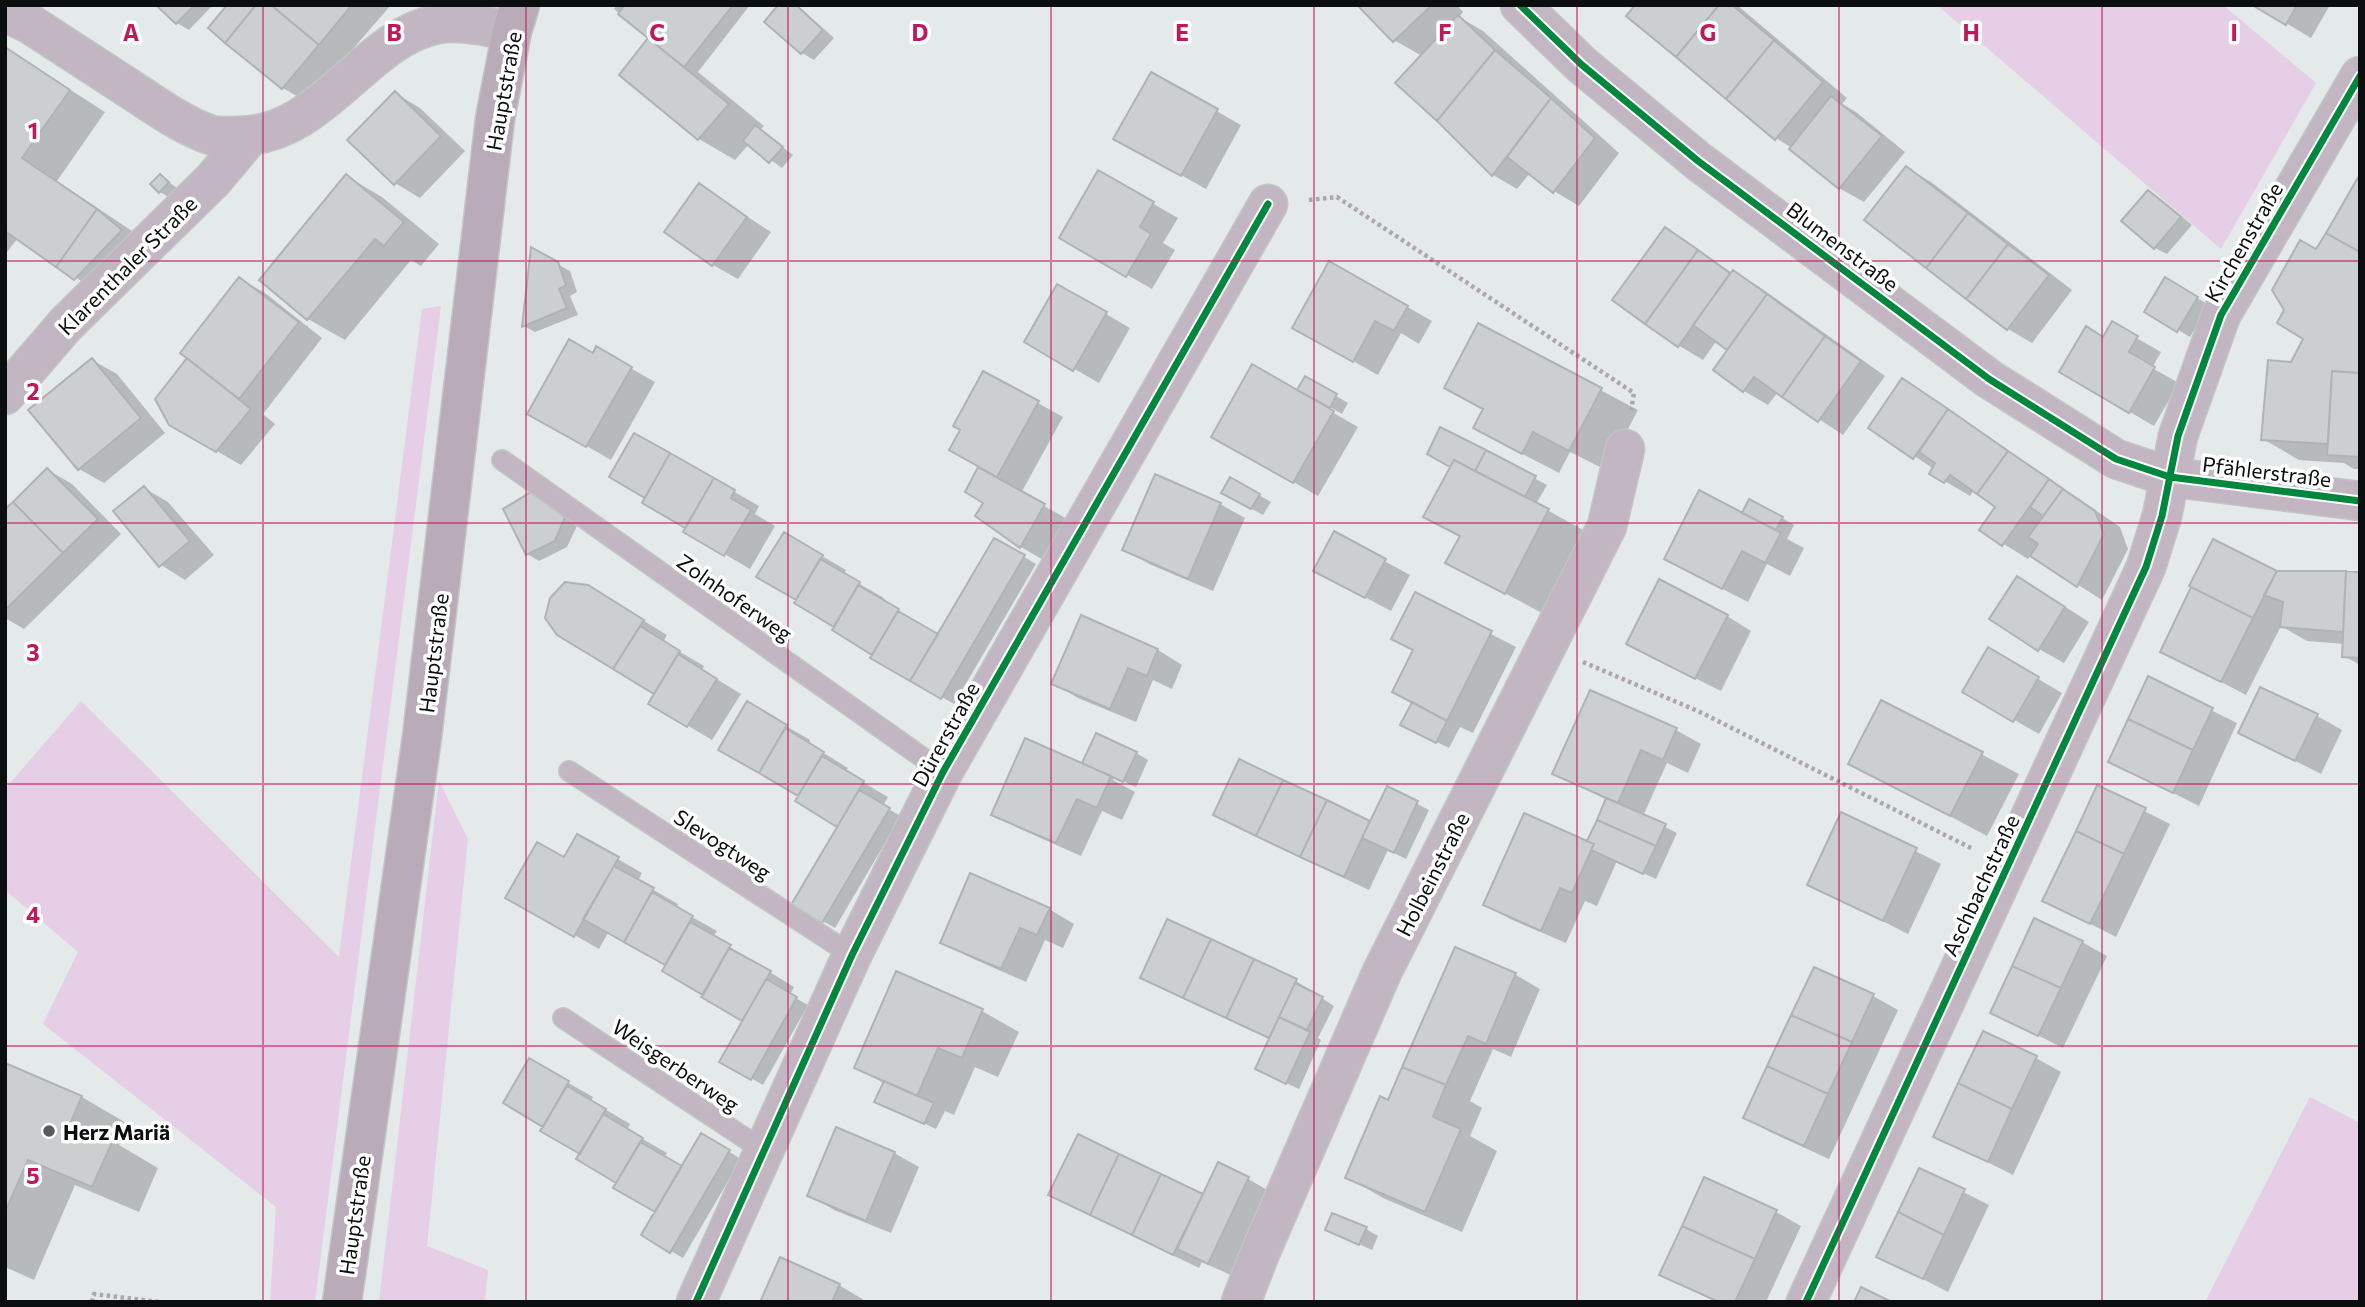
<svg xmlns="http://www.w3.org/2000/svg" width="2365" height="1307" font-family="Commissioner,sans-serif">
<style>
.green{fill:#e5cee6}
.shadow{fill:#0003}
.building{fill:#cbcfcf;stroke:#afb3b3;stroke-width:2}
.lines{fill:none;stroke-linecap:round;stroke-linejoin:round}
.service-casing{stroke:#c2c5c5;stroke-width:22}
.minor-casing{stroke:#c2c5c5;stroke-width:41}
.secondary-casing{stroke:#c2c5c5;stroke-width:41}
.path{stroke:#ada6ae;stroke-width:4.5;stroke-dasharray:3.5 3.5;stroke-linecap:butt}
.service{stroke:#c2b6c2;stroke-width:19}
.minor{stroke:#c2b6c2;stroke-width:38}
.secondary{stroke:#baabb9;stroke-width:38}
.cycleway-casing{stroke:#fff;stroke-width:11}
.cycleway{stroke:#00873e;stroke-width:7}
.grid{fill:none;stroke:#c2185b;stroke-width:2;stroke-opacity:0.55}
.poi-dot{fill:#575b5b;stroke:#fff;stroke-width:2.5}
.labels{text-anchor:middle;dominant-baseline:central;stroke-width:7;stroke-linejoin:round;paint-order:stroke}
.street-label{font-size:21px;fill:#0b0e0f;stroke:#fff}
.poi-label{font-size:21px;font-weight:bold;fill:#0b0e0f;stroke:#fff;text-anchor:start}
.grid-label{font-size:23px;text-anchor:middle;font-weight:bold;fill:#c2185b;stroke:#fff;stroke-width:7;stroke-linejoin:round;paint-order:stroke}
</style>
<rect width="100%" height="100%" fill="#e4e9e9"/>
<path class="green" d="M1937,5H2223L2316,83L2221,249Z
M441,306L315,1302H270L276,1207L43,1024L78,952L5,890V789L81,701L339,957L422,309Z
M439,781L468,839L427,1246L488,1270L485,1302H379Z
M2310,1097L2360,1123V1302H2205Z"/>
<path class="shadow" d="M163,5H213L189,30L177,23L161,7Z
M229,5H391L307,102L283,88Z
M617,5H750L698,72L764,126L760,130L793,155L782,168L749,144L735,160L699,139L622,75L650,38L614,9Z
M781,5L798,6L834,38L814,60L802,53Z
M1360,5H1457L1463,12L1459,17L1483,31L1619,153L1579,206L1554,191L1530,173L1517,189L1493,175L1422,56L1394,40Z
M1638,5H1737L1847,98L1842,104L1856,112L1905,152L1864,202L1839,188L1792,148L1776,138Z
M2256,5H2330L2311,38Z
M5,48L105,112L57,181L132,231L87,285L18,238L7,252L5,251Z
M1151,74L1241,125L1206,189L1140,152Z
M395,93L420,108L465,151L420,198L395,183Z
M1907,168L1931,182L2072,290L2032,343L2008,329Z
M1098,172L1178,218L1163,243L1175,250L1152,289L1061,237Z
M160,176L180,190L172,199L160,192Z
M346,176L382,197L439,244L421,266L411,260L345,340L308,319L261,280Z
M2360,177V469H2354L2344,463L2299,460L2263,439L2292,363L2306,339L2317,251Z
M699,185L771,232L738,279L713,265L667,232Z
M2149,192L2161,199L2192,225L2167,254L2155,248L2124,221Z
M1665,229L1732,273L1758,286L1885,376L1843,435L1778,392L1768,405L1744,391L1730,349L1717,340L1703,360L1678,345Z
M532,250L570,271L577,292L570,296L578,315L535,332L524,326Z
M1330,263L1432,321L1419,344L1401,333L1378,375L1294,328Z
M240,279L265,293L322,338L263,414L275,424L241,465L170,424L189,358Z
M2166,280L2209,305L2190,337L2147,311Z
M1058,286L1130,328L1099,383L1026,341Z
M2112,324L2161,352L2152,368L2179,383L2154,426L2061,372L2104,339Z
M1478,325L1638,410L1606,470L1570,452L1559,473L1511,448L1485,409Z
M597,349L655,382L611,460L529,413L594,355Z
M92,360L117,374L165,433L104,483L79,469Z
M984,373L1063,417L1021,493L1069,520L1045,561L1021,547L977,516L985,502L967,491L980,466L962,430Z
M1305,378L1348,403L1342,414L1318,400L1316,403L1358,427L1318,496L1214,437L1309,399L1310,396Z
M1903,380L1928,395L2120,527L2128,549L2102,600L2031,555L2028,559L1981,530L1997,506L1974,490L1970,496L1931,473L1934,469L1870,427Z
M1441,429L1547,485L1536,504L1585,531L1542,613L1448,563L1461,537L1426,517L1452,466L1429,454Z
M635,435L759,506L755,514L775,526L750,569L685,531L688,527L644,502L647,497Z
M48,470L72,484L121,534L24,629L5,618V512Z
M1231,479L1271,502L1263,515L1223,493Z
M144,488L168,502L214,555L185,580L161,565Z
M543,501L577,526L567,547L539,561L527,554Z
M1220,504L1245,518L1213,591L1149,564L1125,549Z
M1742,515L1782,518L1794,525L1787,539L1804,548L1790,576L1767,564L1748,602L1691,573Z
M784,534L846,570L844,575L884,598L882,601L939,635L995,540L1036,564L954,704L873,657L875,654L837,626Z
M1335,534L1410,575L1391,611L1340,584Z
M2213,541L2277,572L2360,575V665L2344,656V644L2307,641L2281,626L2246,695L2162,651Z
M2042,592L2089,622L2064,663L2039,649Z
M1416,595L1516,647L1473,733L1460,727L1449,748L1414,731Z
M613,602L667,635L663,642L704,666L702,670L741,694L712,740L650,703L656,693Z
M1727,616L1751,631L1721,691L1653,657Z
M1082,618L1158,650L1182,665L1172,689L1153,680L1136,722L1078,698L1053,683Z
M1989,650L2062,693L2039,734L1964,691Z
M2148,679L2237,723L2199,806L2110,761Z
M1882,702L2019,774L1987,836L1850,763Z
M748,704L810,740L809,744L848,768L845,772L888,797L883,806L901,816L835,928L793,904L839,826L797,801L801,796L721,749Z
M2317,716L2342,730L2321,774L2240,733Z
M1676,730L1701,744L1688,773L1667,763L1643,816L1677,833L1656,879L1617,861L1597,906L1585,901L1566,943L1510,919L1485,904L1595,847L1607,800L1554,773Z
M1136,753L1148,760L1136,787L1114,777L1113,780L1135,792L1122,820L1102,811L1081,856L1018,828L994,814L1091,769Z
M1239,762L1371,823L1388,789L1429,810L1406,859L1388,850L1369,890L1240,829L1215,815Z
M2098,788L2170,824L2116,937L2044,900Z
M1842,814L1941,864L1908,934L1809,884Z
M578,836L642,873L638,881L678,904L676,908L717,931L713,937L794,987L790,995L808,1005L763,1085L721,1061L743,1019L664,971L667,964L609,931L599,949L508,897L564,860Z
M1049,909L1074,924L1063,948L1045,940L1026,982L967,956L943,942Z
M2082,942L2107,956L2063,1048L1992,1012Z
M1455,949L1516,975L1540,989L1511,1057L1493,1049L1470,1101L1482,1108L1470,1136L1497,1151L1462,1232L1383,1198L1347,1177L1389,1102Z
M1815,969L1873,996L1898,1010L1829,1159L1770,1132L1746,1117Z
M1142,977L1296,981L1334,1006L1318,1038L1321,1040L1299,1089L1269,1075L1271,1040L1167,991Z
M982,1011L1019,1032L998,1077L975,1067L954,1115L945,1111L936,1129L877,1101L885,1084L856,1067Z
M2036,1058L2061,1072L2013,1175L1936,1136Z
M530,1061L593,1097L591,1101L630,1124L627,1130L667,1153L664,1158L682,1168L702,1135L741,1159L683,1258L643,1235L657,1211L545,1126Z
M5,1065L82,1097L128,1124L119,1145L158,1168L139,1212L75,1185L34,1280L5,1267Z
M894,1153L919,1167L891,1233L834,1210L809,1195Z
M1920,1170L1989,1205L1948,1292L1878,1256Z
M1248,1179L1273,1193L1233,1276L1202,1262L1199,1268L1075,1208L1050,1194L1204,1197Z
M1776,1212L1801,1226L1766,1302H1716L1661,1274Z
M1327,1229H1366L1378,1236L1372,1250Z
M839,1285L864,1300L863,1302H762Z"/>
<path class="building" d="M160,5H195L176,24L158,7Z
M227,5H256L225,43L208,28Z
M256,5H271L319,45L282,89L225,43Z
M271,5H352L319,45Z
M625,5H733L684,67L618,14Z
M778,5H796L823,30L801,54L764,22Z
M1357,5H1432L1393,42Z
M1635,5H1719L1676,57L1626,16Z
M1719,5H1732L1774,40L1726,99L1676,57Z
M2252,5H2297L2286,25Z
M1458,15L1495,50L1437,121L1395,83Z
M648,38L729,104L698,140L619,75Z
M1774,40L1823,82L1775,140L1726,99Z
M5,47L70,90L22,158L97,209L56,267L5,231Z
M1495,50L1551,98L1492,176L1437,121Z
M1151,72L1218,109L1181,176L1113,139Z
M395,91L441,136L394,185L347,140Z
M1831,96L1882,136L1839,189L1789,149Z
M1551,98L1595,138L1553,193L1507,157Z
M755,125L783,147L769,163L743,141Z
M1906,166L1968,213L1926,268L1864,220Z
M1098,170L1154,202L1140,227L1151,234L1126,277L1059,238Z
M160,174L169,182L159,193L150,184Z
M346,174L404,222L384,246L375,239L307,320L259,280Z
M2360,174V252L2326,233Z
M699,183L747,217L712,266L664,232Z
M2148,190L2181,217L2154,249L2121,221Z
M97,209L122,230L74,280L56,267Z
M1968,213L2008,244L1966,299L1926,268Z
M1665,227L1698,250L1645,324L1612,300Z
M2326,233L2360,252V373L2332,371L2328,444L2261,440L2268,360L2291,362L2303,339L2277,323L2284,310L2272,290L2300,240L2316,249Z
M2008,244L2049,275L2007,330L1966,299Z
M531,247L558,262L566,285L559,289L567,308L522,327Z
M1698,250L1730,273L1678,347L1645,324Z
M1329,261L1408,306L1394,331L1375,321L1353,362L1292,328Z
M1733,270L1767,294L1727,350L1693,325Z
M239,277L299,322L239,399L180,353Z
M2165,277L2198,297L2177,332L2144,312Z
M1057,284L1107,312L1073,371L1024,342Z
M1767,294L1825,336L1782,397L1754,377L1743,392L1713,370Z
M2112,321L2138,336L2129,352L2155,367L2129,413L2059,372L2086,326L2103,337Z
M1478,323L1602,388L1569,451L1533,432L1522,454L1473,428L1483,409L1444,388Z
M1825,336L1861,361L1818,422L1782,397Z
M569,339L593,353L596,346L632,367L586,447L527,414Z
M92,358L141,418L78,470L28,410Z
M187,358L251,409L216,452L169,425L155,399Z
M1252,364L1334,411L1293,483L1211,437Z
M983,371L1039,401L997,477L949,450L960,430L953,426Z
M2332,371L2360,373V457L2327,455Z
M1305,376L1337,394L1330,408L1297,390Z
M1902,378L1948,409L1913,459L1868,428Z
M1948,409L2008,451L1977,494L1950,475L1944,483L1929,474L1935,463L1919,452Z
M1440,427L1486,450L1475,471L1454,460L1450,467L1427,454Z
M634,433L670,453L645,498L609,477Z
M1486,450L1536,476L1525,497L1475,471Z
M2008,451L2049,479L2002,546L1979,530L1995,507L1977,494Z
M670,453L714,478L685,528L642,503Z
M1454,460L1549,509L1505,594L1445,563L1460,536L1423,517Z
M978,467L1045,504L1020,548L975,516L983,503L965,492Z
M47,468L98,519L63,553L13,502Z
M1155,474L1221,503L1188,579L1122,550Z
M1230,477L1260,494L1251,509L1221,493Z
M714,478L735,490L731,498L751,510L724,556L683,532Z
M2049,479L2063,489L2043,516L2030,507Z
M144,486L190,541L159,567L113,511Z
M2063,489L2095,511L2104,534L2077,587L2030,556L2038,544L2028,537Z
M1699,490L1781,533L1765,563L1742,551L1722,589L1664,559Z
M531,492L565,517L555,541L526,555L503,509Z
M1749,499L1783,517L1776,530L1742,513Z
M13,502L63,553L5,610V509Z
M1334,531L1386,559L1365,598L1313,571Z
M784,532L823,555L796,600L756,577Z
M994,538L1025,555L941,699L910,681Z
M2213,539L2277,571L2253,618L2189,586Z
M820,559L860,582L834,627L794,603Z
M2277,571H2346L2343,632L2280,627L2283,602L2264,595Z
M2346,571L2360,572V658L2342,657Z
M2017,576L2065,607L2038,651L1989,619Z
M1659,579L1728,615L1695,679L1626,644Z
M565,582L588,585L644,620L613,669L557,635L545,618L550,598Z
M858,585L899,609L872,655L832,630Z
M2191,587L2253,618L2221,682L2160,652Z
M1415,592L1492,631L1447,721L1392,692L1413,650L1391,639Z
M898,611L938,634L910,681L870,658Z
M1081,615L1158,649L1147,676L1128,668L1110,709L1051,684Z
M640,626L680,651L654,694L613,669Z
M1988,647L2039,677L2013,722L1962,692Z
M678,654L717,679L687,727L648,704Z
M2148,676L2213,708L2193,750L2128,719Z
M2260,687L2318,714L2295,761L2238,733Z
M1590,690L1677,728L1663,760L1641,750L1618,803L1552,774Z
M1881,700L1983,752L1950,816L1848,764Z
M747,701L787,725L759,773L718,750Z
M1412,702L1447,721L1436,743L1400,725Z
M2128,719L2193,750L2173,793L2108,762Z
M785,728L824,752L798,796L759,773Z
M1096,733L1137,752L1123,782L1082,763Z
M1025,738L1111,776L1097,808L1077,799L1056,843L991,815Z
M822,756L864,781L837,827L795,801Z
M1239,759L1283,780L1256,836L1213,815Z
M1283,780L1327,800L1300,857L1256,836Z
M2097,785L2146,808L2124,854L2076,831Z
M1387,786L1418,801L1394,853L1362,838Z
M859,790L890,808L822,923L791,905Z
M1606,798L1666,824L1656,846L1597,820Z
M1327,800L1370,821L1344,877L1300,857Z
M1841,812L1917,848L1883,921L1807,885Z
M1524,813L1594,844L1572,893L1560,888L1541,931L1483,905Z
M1597,820L1656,846L1643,874L1591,850L1594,844L1587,841Z
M2076,831L2124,854L2090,924L2042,901Z
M577,834L619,857L574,937L505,898L537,842L564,857Z
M614,866L654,888L624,942L583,919Z
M970,873L1050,908L1037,935L1020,928L1001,969L940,943Z
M652,892L693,916L665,965L624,942Z
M2034,918L2083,941L2061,988L2012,966Z
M1167,919L1211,939L1183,998L1140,978Z
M690,922L731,945L703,995L662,971Z
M1211,939L1254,959L1226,1018L1183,998Z
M1455,947L1516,973L1486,1044L1468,1036L1446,1085L1402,1067Z
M729,948L771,971L742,1021L701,997Z
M1254,959L1297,979L1269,1038L1226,1018Z
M2012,966L2061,988L2038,1036L1990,1013Z
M1814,967L1874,994L1852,1042L1791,1015Z
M896,971L983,1009L962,1058L938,1048L917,1096L854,1068Z
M766,979L797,997L751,1080L719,1062Z
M1295,983L1323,997L1307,1030L1279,1017Z
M1791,1015L1852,1042L1828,1094L1767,1066Z
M1279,1017L1310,1032L1286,1084L1255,1069Z
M1983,1031L2037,1056L2012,1109L1958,1083Z
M529,1058L569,1081L543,1127L503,1103Z
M5,1063L82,1096L71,1122L113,1140L92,1187L28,1160L5,1212Z
M1767,1066L1828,1094L1804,1146L1743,1118Z
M1402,1067L1446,1085L1433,1117L1461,1129L1425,1212L1345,1178L1380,1096L1388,1100Z
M884,1081L934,1103L924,1124L874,1102Z
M1958,1083L2012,1109L1988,1162L1933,1137Z
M567,1086L606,1109L580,1154L540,1131Z
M603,1114L643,1138L616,1183L576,1159Z
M836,1127L895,1152L866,1221L807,1196Z
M701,1133L730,1150L670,1253L641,1235Z
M1078,1134L1119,1154L1090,1215L1048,1195Z
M640,1142L682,1166L655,1212L613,1188Z
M1119,1154L1161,1174L1132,1235L1090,1215Z
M1218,1162L1249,1177L1208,1264L1177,1249Z
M1919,1168L1965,1189L1944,1235L1898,1212Z
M1161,1174L1203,1194L1173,1255L1132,1235Z
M1704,1177L1777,1210L1755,1259L1682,1226Z
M1898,1212L1944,1235L1923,1279L1876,1257Z
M1332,1213L1367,1227L1359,1245L1325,1230Z
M1682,1226L1755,1259L1735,1302H1719L1659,1275Z
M780,1257L840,1284L832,1302H760Z
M1861,1287L1892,1302H1854Z"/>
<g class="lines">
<g class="service-casing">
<path id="service" d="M502,460L943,772
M569,771L852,955
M563,1018L763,1150"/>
</g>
<g class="minor-casing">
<path id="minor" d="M1520,5L1582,65L1698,161L1989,379L2116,459L2170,477L2360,501
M5,12L30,24C64,46 98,68 133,91C158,107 182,125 211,135C219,137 229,136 238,136C322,137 365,37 438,24C462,20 488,27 512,31
M5,395L66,324L213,180L250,136
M696,1302L852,955L943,772L1268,204
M1241,1302L1260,1253L1382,972L1607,526L1625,449
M1806,1302L2146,567L2162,516L2178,436L2221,315L2360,76"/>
</g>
<g class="secondary-casing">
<path id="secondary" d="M342,1302L422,737L495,119L512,31L520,5"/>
</g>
<path class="path" d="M1309,200L1337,197L1634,393L1631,410
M1583,662L1700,712L1973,849
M92,1302L94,1294L159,1302"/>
<use href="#service" class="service"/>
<use href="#minor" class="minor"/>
<use href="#secondary" class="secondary"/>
<g class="cycleway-casing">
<path id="cycleway" d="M1520,5L1582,65L1698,161L1989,379L2116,459L2170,477L2360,501
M696,1302L852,955L943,772L1268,204
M1806,1302L2146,567L2162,516L2178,436L2221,315L2360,76"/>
</g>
<use href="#cycleway" class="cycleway"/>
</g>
<path class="grid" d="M263,5V1302M526,5V1302M788,5V1302M1051,5V1302M1314,5V1302M1577,5V1302M1839,5V1302M2102,5V1302M5,261H2360M5,523H2360M5,784H2360M5,1046H2360"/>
<circle class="poi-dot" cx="49" cy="1131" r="7"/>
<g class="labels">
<g class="street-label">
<text transform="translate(503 91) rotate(-80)">Hauptstraße</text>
<text transform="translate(2243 242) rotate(-60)">Kirchenstraße</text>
<text transform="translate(1843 246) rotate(37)">Blumenstraße</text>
<text transform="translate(127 265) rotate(-45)">Klarenthaler Straße</text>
<text transform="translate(2267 471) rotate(7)">Pfählerstraße</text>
<text transform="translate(735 597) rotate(35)">Zolnhoferweg</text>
<text transform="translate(433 653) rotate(-83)">Hauptstraße</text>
<text transform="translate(945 734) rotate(-61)">Dürerstraße</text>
<text transform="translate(723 844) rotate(33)">Slevogtweg</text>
<text transform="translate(1432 874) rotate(-63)">Holbeinstraße</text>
<text transform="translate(1980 885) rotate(-65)">Aschbachstraße</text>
<text transform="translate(676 1065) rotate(34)">Weisgerberweg</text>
<text transform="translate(354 1215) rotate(-82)">Hauptstraße</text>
</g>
<g class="poi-label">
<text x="63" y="1131">Herz Mariä</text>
</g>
</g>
<g class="grid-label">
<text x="131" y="41">A</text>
<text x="394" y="41">B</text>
<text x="657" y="41">C</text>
<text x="920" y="41">D</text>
<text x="1182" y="41">E</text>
<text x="1445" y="41">F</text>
<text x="1708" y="41">G</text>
<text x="1971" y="41">H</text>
<text x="2234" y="41">I</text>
<text x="33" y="139">1</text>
<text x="33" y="400">2</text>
<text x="33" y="661">3</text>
<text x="33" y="923">4</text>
<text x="33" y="1184">5</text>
</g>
<rect width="2365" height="1307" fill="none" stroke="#0b0e0f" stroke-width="14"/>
</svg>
